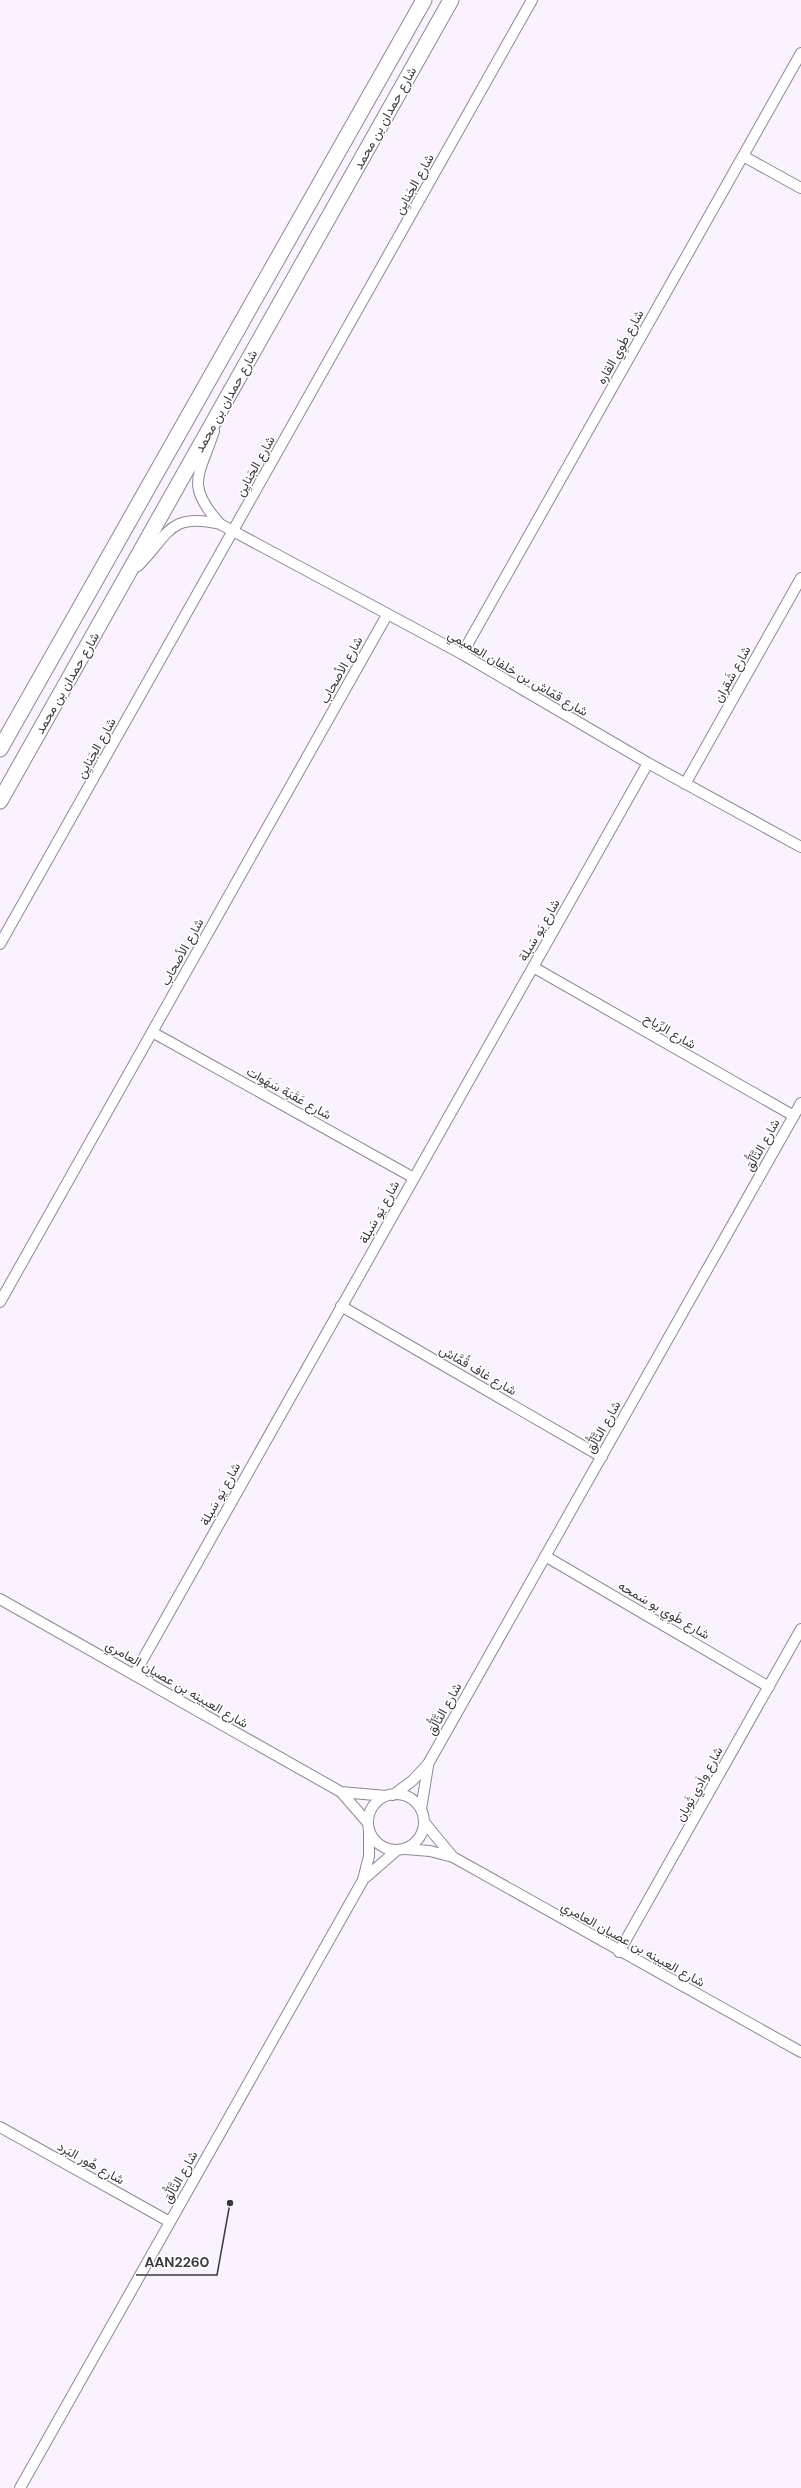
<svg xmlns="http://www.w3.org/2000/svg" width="801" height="2488" font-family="'DM Sans',Vazirmatn,sans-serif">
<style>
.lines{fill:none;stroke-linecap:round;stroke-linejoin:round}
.street-casing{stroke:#8e8794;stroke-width:12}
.primary-casing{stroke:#8e8794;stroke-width:17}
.street{stroke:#fff;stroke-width:10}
.primary{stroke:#fff;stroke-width:15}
.labels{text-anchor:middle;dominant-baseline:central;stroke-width:3;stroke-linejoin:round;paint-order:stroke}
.street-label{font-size:13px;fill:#3c393f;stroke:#fff}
.leader{fill:none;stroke:#3c393f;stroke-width:1.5}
.callout-dot{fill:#3c393f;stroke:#fff;stroke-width:1.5}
.callout-label{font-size:14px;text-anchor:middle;font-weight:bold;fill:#3c393f;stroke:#fff;stroke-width:3;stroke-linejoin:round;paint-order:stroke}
</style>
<rect width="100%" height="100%" fill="#faf3ff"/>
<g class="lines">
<g class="street-casing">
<path id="street" d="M743,156L801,188
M214,431C200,475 184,484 220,524L462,654L648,763L801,847
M138,566C169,535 168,512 220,524
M462,654L801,53
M685,784L801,578
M0,944L532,0
M533,967L794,1116
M152,1032L414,1178
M0,1302L387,615
M341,1306L602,1457
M545,1556L769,1687
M0,1599L341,1792L368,1823
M134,1675L648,763
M341,1792L386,1796
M368 1822a28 28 0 1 1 56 0a28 28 0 1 1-56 0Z
M393,1795L412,1781L428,1764L801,1103
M421,1809L428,1766
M424,1822L452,1856
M406,1849L430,1851L453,1857L801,2052
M365,1878L397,1850
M619,1952L801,1629
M0,2127L170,2222
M20,2488L363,1880L369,1856V1831"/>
</g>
<g class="primary-casing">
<path id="primary" d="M0,749L424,0
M0,801L451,0"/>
</g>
<use href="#street" class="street"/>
<use href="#primary" class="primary"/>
</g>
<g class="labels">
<g class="street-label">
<text transform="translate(385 118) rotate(-61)">شارع حمدان بن محمد</text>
<text transform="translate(414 184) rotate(-61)">شارع الجَنايِن</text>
<text transform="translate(620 347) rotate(-61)">شارع طَوِي القاره</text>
<text transform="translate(226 401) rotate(-61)">شارع حمدان بن محمد</text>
<text transform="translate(255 466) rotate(-61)">شارع الجَنايِن</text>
<text transform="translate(341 670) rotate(-61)">شارع الأصحاب</text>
<text transform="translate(518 673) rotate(30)">شارع قمّاش بن خلفان العميمي</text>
<text transform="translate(732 674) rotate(-61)">شارع شَقران</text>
<text transform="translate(67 683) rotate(-60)">شارع حمدان بن محمد</text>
<text transform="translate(96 748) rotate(-61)">شارع الجَنايِن</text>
<text transform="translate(539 930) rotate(-60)">شارع يَو سَبلة</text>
<text transform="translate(182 952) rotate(-61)">شارع الأصحاب</text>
<text transform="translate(670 1031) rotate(30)">شارع الرِّياح</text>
<text transform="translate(289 1093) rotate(29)">شارع عَقَبَة سَهَوات</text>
<text transform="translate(762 1145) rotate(-61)">شارع التَّألُّق</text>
<text transform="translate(379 1212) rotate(-61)">شارع يَو سَبلة</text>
<text transform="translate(478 1370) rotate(30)">شارع غاف قُمَّاش</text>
<text transform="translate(603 1427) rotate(-61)">شارع التَّألُّق</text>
<text transform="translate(220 1494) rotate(-61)">شارع يَو سَبلة</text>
<text transform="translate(664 1610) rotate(30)">شارع طَوِي بو سَمحه</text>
<text transform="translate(177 1684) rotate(30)">شارع العيينه بن عصيان العامري</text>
<text transform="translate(444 1709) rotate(-61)">شارع التَّألُّق</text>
<text transform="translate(699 1784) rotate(-61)">شارع واَدي ثَوبان</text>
<text transform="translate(633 1944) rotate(29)">شارع العيينه بن عصيان العامري</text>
<text transform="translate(91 2163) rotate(29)">شارع هُور البَرد</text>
<text transform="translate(180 2177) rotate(-61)">شارع التَّألُّق</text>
</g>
</g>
<path class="leader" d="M230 2203L217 2275H136"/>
<circle class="callout-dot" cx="230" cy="2203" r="4"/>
<g class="callout-label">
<text x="177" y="2267">AAN2260</text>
</g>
</svg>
